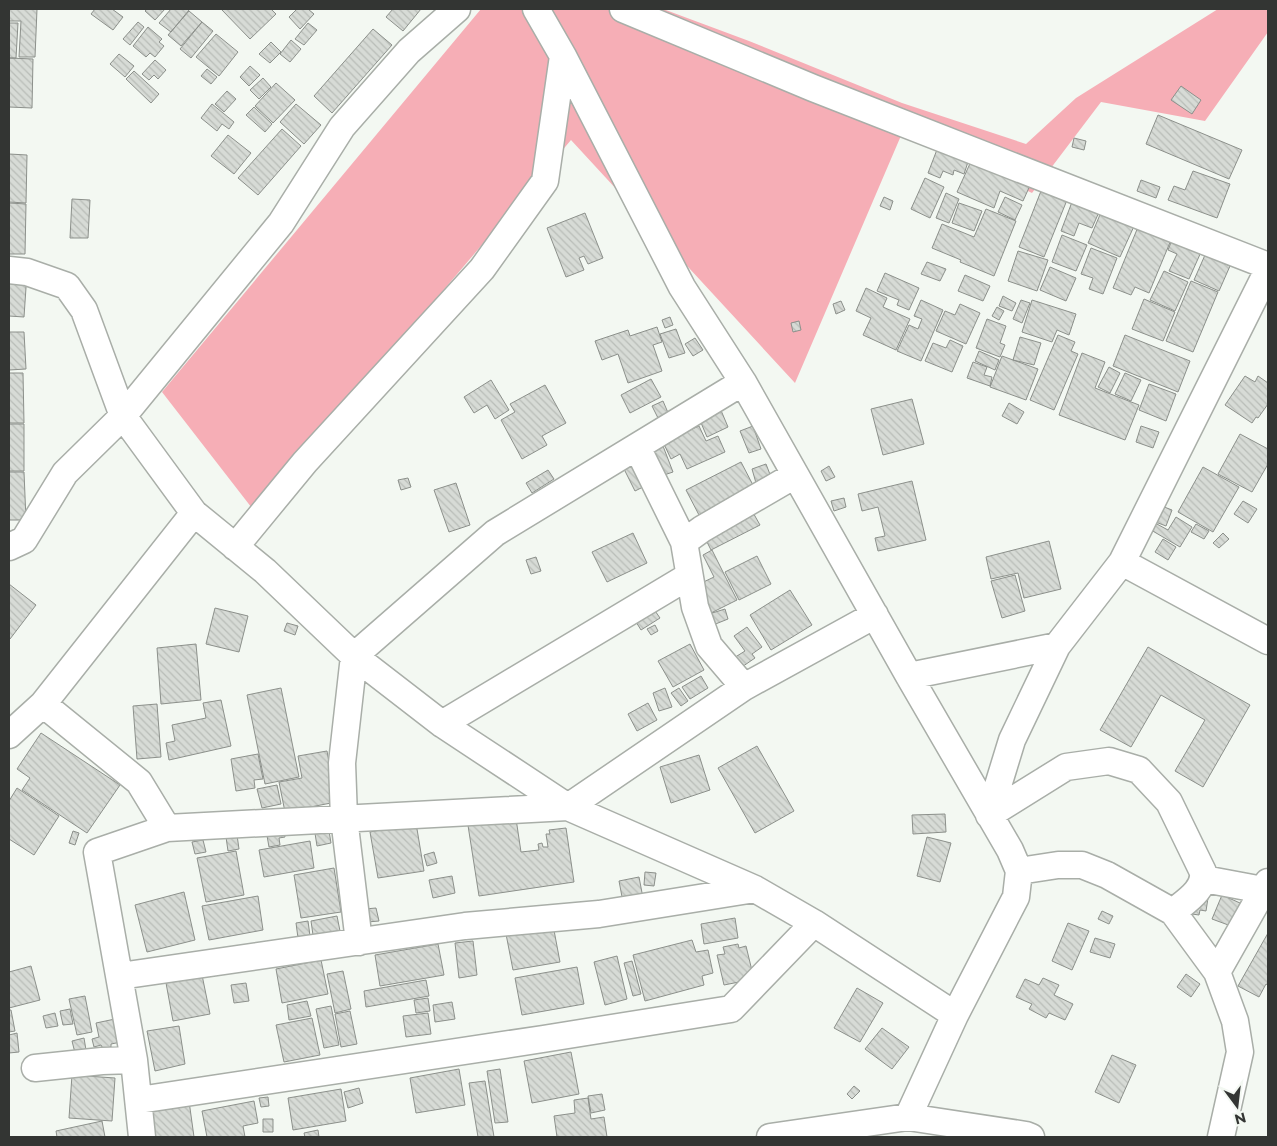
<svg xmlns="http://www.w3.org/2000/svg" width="1277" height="1146" font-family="Montserrat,sans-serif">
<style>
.green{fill:#f6aeb6}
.building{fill:url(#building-back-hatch);stroke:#8c908b}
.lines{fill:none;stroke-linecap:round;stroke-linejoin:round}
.minor-casing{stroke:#a9aea8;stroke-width:29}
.minor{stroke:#fff;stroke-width:26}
</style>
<defs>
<pattern id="building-back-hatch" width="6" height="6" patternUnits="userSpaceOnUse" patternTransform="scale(1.25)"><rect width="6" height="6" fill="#d7dbd6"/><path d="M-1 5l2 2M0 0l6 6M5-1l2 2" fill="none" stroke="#b9bdb8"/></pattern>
</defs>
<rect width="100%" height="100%" fill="#f3f8f2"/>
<path class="green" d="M481,9H663L749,41L902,103L1026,144L1076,98L1218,9H1268V32L1205,121L1101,102L1032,193L903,131L795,383L571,140L255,512L162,392Z"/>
<path class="building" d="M9,9H37L35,57H19L21,21H9Z
M95,9H112L123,17L113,30L91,14Z
M147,9H165L155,20L145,11Z
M171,9H187L189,10L171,32L159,23Z
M223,9H271L276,14L250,39L222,10Z
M297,9H308L314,14L300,29L289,17Z
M393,9H421L403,31L386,17Z
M189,11L202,22L181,46L168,35Z
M138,22L144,27L130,45L123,39Z
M202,22L213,31L191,58L180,49Z
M9,23H18L16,58H9Z
M308,23L317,30L304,45L295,39Z
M148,27L162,39L159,42L164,46L155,57L150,53L146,57L133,46Z
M373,29L392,45L332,113L314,96Z
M216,34L238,52L219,76L196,57Z
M291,40L301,49L290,62L280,54Z
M271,42L281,52L270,63L259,54Z
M119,54L134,66L125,77L110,64Z
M9,58L33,59L32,108L9,107Z
M155,60L166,70L158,79L154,75L149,80L142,74Z
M250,66L260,75L249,86L240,77Z
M207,69L217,77L211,84L201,76Z
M134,71L159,94L151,103L126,79Z
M263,78L271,87L259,99L250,90Z
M276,83L295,100L273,123L255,106Z
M1181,86L1201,100L1192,114L1171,100Z
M227,91L236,99L224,112L215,104Z
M212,104L234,122L229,129L222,124L217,131L201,118Z
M296,104L321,125L304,144L280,122Z
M254,107L272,124L265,132L246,115Z
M1158,115L1242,150L1229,179L1146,144Z
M282,129L301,146L258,195L238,178Z
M228,135L251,153L234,174L211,156Z
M1074,138L1086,141L1084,150L1072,147Z
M938,147L969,159L964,174L954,170L953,175L943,171L940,178L928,173Z
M9,154L27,155L26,203L9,202Z
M973,157L1032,181L1023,201L1000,191L994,208L957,192Z
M1193,171L1230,184L1217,218L1168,200L1174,186L1185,190Z
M925,178L944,187L930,218L911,209Z
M1141,180L1160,187L1156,198L1137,191Z
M1041,191L1067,200L1044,257L1019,247Z
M946,193L959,199L949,223L936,218Z
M884,197L893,201L890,210L880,206Z
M1005,197L1022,205L1015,220L998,212Z
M72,199L90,200L88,238H70Z
M1072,202L1099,212L1092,228L1079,223L1074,236L1061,231Z
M9,203L26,204L25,254H9Z
M959,203L982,211L974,231L952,223Z
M986,209L1016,221L994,276L960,262L961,260L932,248L942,224L974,237Z
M1102,210L1135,224L1120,257L1088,243Z
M585,213L603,258L588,264L584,256L579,258L584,270L566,277L547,228Z
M1138,227L1171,240L1149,293L1135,287L1131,295L1113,288Z
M1062,235L1087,245L1076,271L1052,262Z
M1172,240L1201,252L1189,279L1169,271L1177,254L1168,250Z
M1091,248L1117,258L1103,294L1089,289L1093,278L1081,274Z
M1018,251L1048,260L1037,291L1008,281Z
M1205,255L1230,266L1219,291L1194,280Z
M927,262L946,269L940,281L921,274Z
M1050,267L1076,278L1066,301L1040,290Z
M9,271L27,273L24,317L9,316Z
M1164,271L1188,282L1175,311L1150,300Z
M885,273L919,288L909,310L897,305L899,300L877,291Z
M965,275L990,286L983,301L958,291Z
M1191,281L1218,292L1193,352L1166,341Z
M866,288L887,298L883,307L910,319L896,350L863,335L871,318L856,311Z
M1003,296L1016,303L1012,311L999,306Z
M1144,299L1175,312L1163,341L1132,329Z
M921,300L943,310L921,361L897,351L909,325L918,329L922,319L914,316Z
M1021,300L1030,303L1022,323L1013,319Z
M1032,300L1076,314L1069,335L1057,330L1052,342L1022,332Z
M841,301L845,310L836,314L833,304Z
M960,304L980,313L966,344L936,331L945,311L955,315Z
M997,307L1004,311L999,320L992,316Z
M670,317L673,325L665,328L662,320Z
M987,319L1006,326L1000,343L1005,345L1000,357L976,348Z
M799,321L801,330L793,332L791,323Z
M657,327L662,342L653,345L662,371L628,383L618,354L602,360L595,341L628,330L630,336Z
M676,329L685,353L669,358L660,334Z
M9,332H24L26,369L9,370Z
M1058,335L1075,342L1071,351L1078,354L1054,410L1030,400Z
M1125,335L1190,361L1178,392L1113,366Z
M1020,337L1041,343L1034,365L1013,360Z
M695,338L703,350L693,356L685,344Z
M950,340L963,346L952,372L925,361L933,343L946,348Z
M979,351L999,360L995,370L975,361Z
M1082,353L1105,362L1095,388L1139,405L1125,440L1059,415Z
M1002,356L1038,369L1026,400L990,387Z
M973,362L987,367L984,375L992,377L990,386L967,378Z
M1109,367L1120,373L1110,393L1098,387Z
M9,373H23L24,423H9Z
M1125,373L1141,380L1131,401L1115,394Z
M1245,376L1255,382L1258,376L1268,383V404L1258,418L1256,417L1252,423L1225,405Z
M651,379L661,397L630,413L621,395Z
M491,380L509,410L495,419L487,405L474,413L464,397Z
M1149,384L1176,394L1166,421L1139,410Z
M545,385L566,423L542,436L547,445L522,459L501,420L515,412L510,404Z
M912,399L924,444L883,455L871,409Z
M663,401L669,415L659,420L652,406Z
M1009,403L1024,412L1017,424L1002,416Z
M720,408L728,427L707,437L699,418Z
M9,424H24V471H9Z
M699,426L706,441L718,436L725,452L687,469L680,454L671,459L663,442Z
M753,426L761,449L749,453L740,431Z
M1141,426L1159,432L1153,448L1136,442Z
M1240,434L1268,449V464L1252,492L1218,474Z
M663,446L673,472L661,476L650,450Z
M639,459L651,483L635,491L623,467Z
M741,462L754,487L699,515L686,490Z
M766,464L771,477L756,483L752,469Z
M829,466L835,477L826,481L821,471Z
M1203,467L1239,487L1213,532L1178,512Z
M548,470L554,479L532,493L526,483Z
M9,472H24L26,520H9Z
M408,478L411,487L401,490L398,480Z
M912,481L926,540L878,551L875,538L885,536L878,507L862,511L858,494Z
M456,483L470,525L449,532L434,490Z
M844,498L846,507L834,511L831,501Z
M1243,501L1257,509L1248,523L1234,514Z
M1159,505L1172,510L1166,526L1153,521Z
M751,509L760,525L711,550L703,534Z
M1176,517L1192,527L1180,547L1151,530L1155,523L1168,530Z
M1196,524L1209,531L1204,539L1191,532Z
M633,533L647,563L607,582L592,552Z
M1223,533L1229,539L1219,548L1213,543Z
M1163,539L1176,547L1168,560L1155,552Z
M1049,541L1061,589L1024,598L1018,573L991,579L986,557Z
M712,550L737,600L707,615L693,587L714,577L703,555Z
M757,556L771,584L739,600L725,572Z
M536,557L541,571L531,574L526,560Z
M1015,575L1025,611L1002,618L991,581Z
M9,584L36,605L10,639H9Z
M790,590L812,625L771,650L750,615Z
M651,605L660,618L641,630L633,617Z
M215,608L248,616L239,652L206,644Z
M725,609L728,619L713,625L709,614Z
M287,623L298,626L295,635L284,631Z
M655,625L658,631L651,635L647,629Z
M747,627L762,647L752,654L755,658L736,671L729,661L745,651L734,636Z
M196,644L201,700L161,704L157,648Z
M690,644L704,670L673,687L658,661Z
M1148,647L1250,705L1203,787L1175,771L1205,720L1161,695L1131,747L1100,730Z
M701,676L708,688L690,699L682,687Z
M281,688L299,777L265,784L247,695Z
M665,688L672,707L659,711L653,693Z
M679,688L688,701L681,706L671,693Z
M221,700L231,746L169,760L166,743L175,741L172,725L206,718L203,703Z
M648,703L657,720L637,731L628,714Z
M157,704L161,757L137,759L133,706Z
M41,733L120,785L87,833L22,790L30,778L17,769Z
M757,746L794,811L755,833L718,768Z
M327,751L336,802L285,812L279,782L302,778L298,756Z
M258,754L263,779L254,780L255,788L236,791L231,759Z
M699,755L710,790L671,803L660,767Z
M277,785L281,804L262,808L257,789Z
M17,788L59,816L34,855L9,839V801Z
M515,812L521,852L539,850L538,844L542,843L543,847H548L546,834H550L549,830L566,828L574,882L479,896L467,819Z
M945,814L946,832L913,834L912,815Z
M416,823L424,871L378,878L370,832Z
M328,825L331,843L317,846L314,827Z
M283,827L285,837L279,838L280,845L269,847L266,830Z
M73,831L79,833L75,845L69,843Z
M237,835L239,849L228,851L226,837Z
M927,837L951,843L940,882L917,876Z
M203,840L206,852L195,854L192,842Z
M310,841L314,868L264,877L259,850Z
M236,851L244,895L206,902L197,858Z
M434,852L437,863L427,866L424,855Z
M334,868L341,912L301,918L294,875Z
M645,872L656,873L654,886L644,885Z
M452,876L455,893L433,898L429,880Z
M639,877L643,898L623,902L619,881Z
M184,892L195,940L147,952L135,905Z
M1222,895L1240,903L1231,926L1212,919Z
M258,896L263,930L209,940L202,906Z
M1208,898L1206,911L1200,910L1199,915L1192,914Z
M376,908L379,921L367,922L365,909Z
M1102,911L1113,916L1109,924L1098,919Z
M337,916L340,931L313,935L311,921Z
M735,918L738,938L704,944L701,924Z
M308,921L310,936L298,938L296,923Z
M1068,923L1089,931L1072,970L1052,961Z
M553,925L560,962L513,970L506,934Z
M1268,933V985L1266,984L1259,997L1238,986Z
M1095,938L1115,944L1110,958L1090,952Z
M692,940L696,952L708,950L713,973L702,976L704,985L645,1001L633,955Z
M473,941L477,975L459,978L455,943Z
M438,944L444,975L380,986L375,955Z
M738,944L739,948L746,946L754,979L724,985L717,955L725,954L723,947Z
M617,956L627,999L605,1005L594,962Z
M321,960L328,994L282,1003L276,969Z
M632,961L641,994L633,996L624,963Z
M31,966L40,1000L9,1008V972Z
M577,967L584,1004L522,1015L515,978Z
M343,971L351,1009L335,1013L327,974Z
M1186,974L1200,984L1191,997L1177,987Z
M202,975L210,1014L173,1021L166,983Z
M1043,978L1059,985L1054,995L1073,1004L1065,1020L1049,1013L1046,1018L1029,1009L1032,1004L1016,997L1025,979L1039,985Z
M426,980L429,996L366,1007L364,991Z
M246,983L249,1001L234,1003L231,985Z
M857,988L883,1003L860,1042L834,1028Z
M85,996L92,1032L77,1035L69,999Z
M428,998L430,1011L416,1013L414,1000Z
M307,1001L311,1016L289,1020L287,1005Z
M452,1002L455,1019L435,1022L433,1005Z
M331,1006L339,1045L324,1048L316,1009Z
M70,1009L73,1024L63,1025L60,1011Z
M9,1010H11L15,1031L9,1032Z
M350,1011L357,1044L341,1047L335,1014Z
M55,1013L58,1026L46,1028L43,1016Z
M428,1013L431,1034L406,1037L403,1016Z
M312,1018L320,1055L284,1062L276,1025Z
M115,1019L121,1042L111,1044V1047L103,1049L101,1045L94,1047L92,1039L99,1037L96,1023Z
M179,1026L185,1064L155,1071L147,1031Z
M882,1028L909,1047L892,1069L865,1049Z
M17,1033L19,1052L9,1053V1035Z
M84,1038L86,1050L75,1053L72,1041Z
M571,1052L579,1094L532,1103L524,1061Z
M1112,1055L1136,1065L1119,1103L1095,1092Z
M459,1069L465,1105L416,1113L410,1078Z
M500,1069L508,1122L495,1123L487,1071Z
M72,1075L115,1078L112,1121L69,1118Z
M485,1081L494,1137H478L469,1083Z
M854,1086L860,1091L852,1099L847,1094Z
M359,1088L363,1103L348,1108L344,1092Z
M341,1089L346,1121L293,1130L288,1098Z
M602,1094L605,1110L591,1113L588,1096Z
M268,1097L269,1106L261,1107L259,1098Z
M588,1098L591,1119L604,1117L607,1137H557L554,1116L575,1113L574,1100Z
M189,1101L194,1137H151L147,1107Z
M254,1101L258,1123L243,1126L245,1137H207L202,1111Z
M263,1119H273V1132H263Z
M102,1121L105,1137H57L56,1131Z
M318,1130L319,1137H305L304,1133Z"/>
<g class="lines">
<g class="minor-casing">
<path id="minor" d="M536,9L563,56L682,287L743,382L909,676L1010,850L1019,871L1016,897L955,1015L908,1117
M623,9L813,88L1268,266
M9,270L27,272L67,286L84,310L123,416L194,513L265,571L354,656L442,724L568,807L755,889L814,923L955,1015
M637,447L684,542L695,607L709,646L744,687
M684,542L702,529L795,475
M9,547L24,540L65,473L123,416L281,223L342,127L409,51L457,9
M235,547L305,462L482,269L545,181L563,56
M1122,562L1268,641
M909,676L1057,646
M43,704L139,782L167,828L97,852L134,1060L142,1137
M442,724L689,576
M9,735L43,704L194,513
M989,815L1012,740L1057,646L1122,562L1268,270
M989,815L1066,767L1109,761L1139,770L1169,802L1203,872C1205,890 1186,901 1173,912
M167,828L568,807L744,687L875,615
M1019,871L1058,865H1082L1107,875L1173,912L1217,972L1235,1021L1240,1052L1221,1137
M1204,879L1263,890
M359,942L344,818L342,763L354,656L495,533L743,382
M1217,972L1268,882
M120,976L465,926L599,914L755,889
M35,1068L102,1061L134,1060
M139,1100L543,1039L731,1009L814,923
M770,1137L908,1117L1026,1135L1031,1137"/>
</g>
<use href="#minor" class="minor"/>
</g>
<rect width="1277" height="1146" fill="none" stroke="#333533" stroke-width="20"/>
<g transform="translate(1237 1106) rotate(165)" stroke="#f3f8f2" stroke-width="4" paint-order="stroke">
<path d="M0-4L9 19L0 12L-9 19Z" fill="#333533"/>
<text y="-8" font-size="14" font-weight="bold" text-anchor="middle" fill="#333533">N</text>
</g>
</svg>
